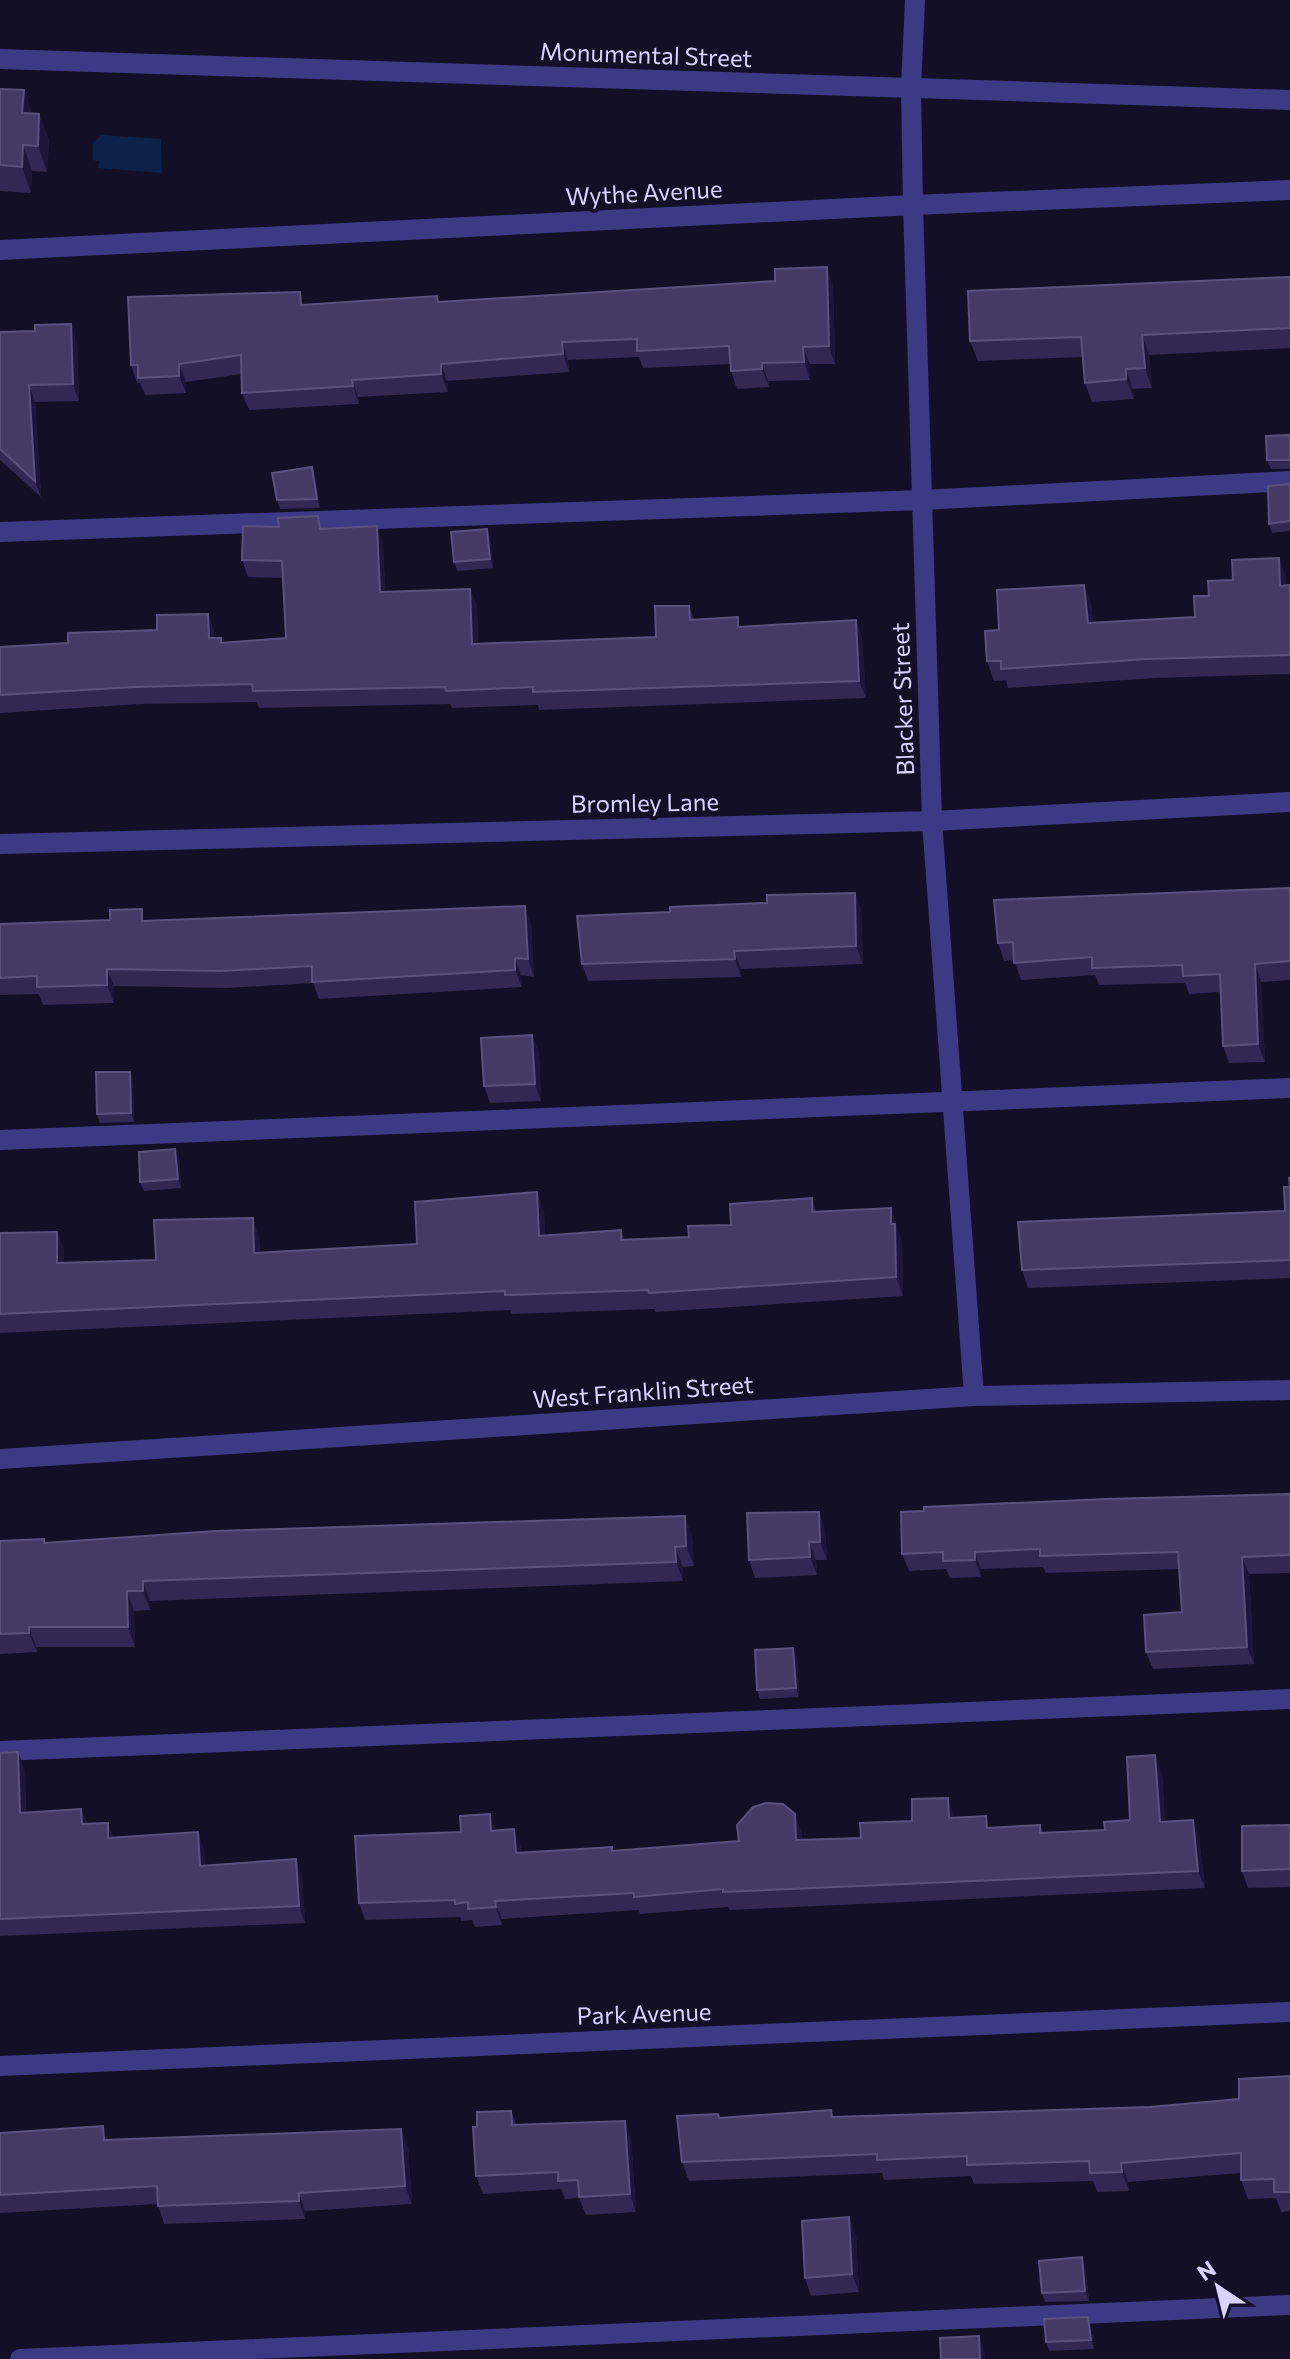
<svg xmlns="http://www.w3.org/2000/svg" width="1290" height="2359" font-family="Commissioner,sans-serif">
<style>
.water{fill:#0c2248}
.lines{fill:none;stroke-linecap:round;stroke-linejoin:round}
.minor{stroke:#3d3a85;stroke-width:20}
.wall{fill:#312854}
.shaded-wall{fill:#1d163a}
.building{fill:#433a66;stroke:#5a527e;stroke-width:2}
.labels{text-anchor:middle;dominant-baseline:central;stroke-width:8;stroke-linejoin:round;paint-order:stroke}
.street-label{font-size:24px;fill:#d9d4ff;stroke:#130f26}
</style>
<rect width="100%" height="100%" fill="#130f26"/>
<path class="water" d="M101,135L161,139L162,173L98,168L99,161L92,160L93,143Z"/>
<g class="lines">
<path class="minor" d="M915,0L911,88L913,205L932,821L974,1396
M0,59L1290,100
M0,250L913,205L1290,190
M0,532L922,500L1290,481
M0,844L932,821L1290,802
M0,1140L1290,1088
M0,1459L974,1396L1290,1390
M0,1751L1290,1699
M0,2066L1290,2012
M20,2359L1290,2305"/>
</g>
<path class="wall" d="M0,89L24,90L32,114H39L49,140L47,172L32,171L31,193L0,191Z
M1290,277V348L1149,355L1152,388L1133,389L1134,399L1092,402L1085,383L1083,357L978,361L970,341Z
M833,285L835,364H810V380L768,381L769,387L737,389L731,371L730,364L643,368L639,357L568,360L569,372L447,381L448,392L358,397L359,404L249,410L242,393V374L186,382V393L145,395L140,383H137L131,365L305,305L439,302Z
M71,324L77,341L79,401L35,402L41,497L0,460V332L35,331Z
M1290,435V469H1271L1267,460Z
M315,476L320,508L280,509L277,500Z
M1290,484V531L1272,533L1269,524Z
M322,529L383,543L385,592L470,589L477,606L478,644L656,637L689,606L694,620L741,627L856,620L862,638L866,698L539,710L538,705L452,708L450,704L259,708L257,702L141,704L0,713V647L68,643L157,630L208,614L214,632V638L222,642L286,638L283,578L248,577L242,560Z
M487,529L490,538L493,568L457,571L454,562Z
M1279,558L1286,578V585H1290V674L1154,678L1008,688L1006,680L994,681L987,661L999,630L1084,585L1091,604L1093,623L1195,617L1209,596L1233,580Z
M1290,888V980L1261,982L1265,1062L1229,1063L1223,1046L1221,992L1189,994L1185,983L1099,985L1095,975L1021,980L1014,960L1004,961L998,943Z
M855,893L861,910L863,964L741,969V977L588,981L582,964L670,912L767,903Z
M146,921L531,924L534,977L521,975L522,987L319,999L313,983L226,988L114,986V1003L43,1005L39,994L0,995V924Z
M532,1035L539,1053L541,1101L490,1103L484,1086Z
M130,1072L133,1081L134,1122L100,1123L97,1114Z
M179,1158L181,1188L144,1191L140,1182Z
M1290,1178V1278L1028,1288L1022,1270L1285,1211Z
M812,1198L816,1211L891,1208L902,1243L903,1296L655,1312L654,1309L512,1314L510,1310L0,1333V1233L57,1232L64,1251V1263L156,1260L259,1237L260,1253L417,1244L544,1211L545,1235L621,1230L625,1240L689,1237Z
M1290,1494V1573L1249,1574L1254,1664L1153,1669L1146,1652L1182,1612L1180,1569L1046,1573L1043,1567L981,1569V1577L950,1578L946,1569L909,1571L902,1554Z
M819,1512L825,1530L827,1560H816L817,1575L755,1578L749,1560Z
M692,1536L694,1566L683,1567V1581L150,1601V1610L134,1611L135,1647H36L37,1652L0,1654V1541L44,1539L45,1543Z
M797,1657L799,1697L760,1699L757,1690Z
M0,1753L25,1770L26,1813L81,1809L87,1824L108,1823L113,1837L204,1849L205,1866L302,1877L305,1923L0,1936Z
M1162,1773L1165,1821L1199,1838L1205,1888L729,1910L728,1907L640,1914L639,1910L502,1919V1925L475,1927L472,1920L461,1921L460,1917L365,1920L359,1903L496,1830L521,1847V1853L612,1847L613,1851L739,1841L801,1831L802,1840L861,1838L912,1821L954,1816V1818L990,1828L1040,1825L1043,1833L1105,1830L1130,1820Z
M1290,1825V1887L1248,1888L1242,1871Z
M1290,2076V2211L1281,2212L1276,2198L1248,2199L1241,2180V2173L1128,2182L1129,2191L1097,2192L1093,2181L974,2184L971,2176L884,2180L882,2173L689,2181L682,2162L718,2114L720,2118L834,2117L1150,2107L1239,2099Z
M511,2111L516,2124L631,2138L636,2212L586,2215L579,2198L565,2199L561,2189L483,2194L476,2176L477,2127Z
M0,2133L108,2140L408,2147L412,2204L305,2211V2219L164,2224L158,2204L0,2213Z
M856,2235L859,2292L811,2296L805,2278Z
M1085,2266L1089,2301L1045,2302L1042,2293Z
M1091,2326L1094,2349L1049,2351L1046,2342Z"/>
<path class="shaded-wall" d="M24,90L33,116L22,113Z
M39,114L49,140L47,172L38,146Z
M23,145L32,171L31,193L22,167Z
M827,267L833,285L835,364L829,346Z
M71,324L77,341L79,401L73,384Z
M1142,335L1149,355L1152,388L1145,368Z
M562,342L568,360L569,372L563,354Z
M803,347L810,364V380L804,362Z
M762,363L768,381L769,387L762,369Z
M179,364L186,382V393L179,376Z
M441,364L447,381L448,392L441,374Z
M1126,369L1133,389L1134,399L1126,379Z
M352,380L358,397L359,404L353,386Z
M29,385L35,402L41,497L35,481Z
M312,467L315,476L320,508L317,499Z
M377,526L383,543L386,610L380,592Z
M487,529L490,538L493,568L490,559Z
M1279,558L1286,578L1287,605L1280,586Z
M1084,585L1091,604L1095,642L1088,623Z
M470,589L477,606L478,662L472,644Z
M208,614L214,632L215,655L209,638Z
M856,620L862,638L866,698L859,681Z
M855,893L861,910L863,964L856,946Z
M525,906L531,924L534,977L528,959Z
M734,951L741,969V977L735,959Z
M515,958L521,975L522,987L515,970Z
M1255,964L1261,982L1265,1062L1258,1044Z
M107,969L114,986V1003L107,985Z
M532,1035L539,1053L541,1101L535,1084Z
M130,1072L133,1081L134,1122L131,1113Z
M175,1149L179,1158L181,1188L178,1179Z
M537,1192L544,1211L546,1254L539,1236Z
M891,1208L902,1243L903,1296L896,1277L891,1224Z
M253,1218L259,1237L261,1272L254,1253Z
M57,1232L64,1251V1282L57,1263Z
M819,1512L825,1530L827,1560L820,1542Z
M685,1516L692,1536L694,1566L686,1546Z
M809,1542L816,1560L817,1575L810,1557Z
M675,1547L683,1567V1581L676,1562Z
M975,1552L981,1569V1577L975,1560Z
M1242,1557L1249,1574L1254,1664L1247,1647Z
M143,1581L150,1601V1610L143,1591Z
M127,1591L134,1611L135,1647L128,1627Z
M29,1627L36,1647L37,1652L29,1633Z
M793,1648L797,1657L799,1697L796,1688Z
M18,1752L25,1770L26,1830L20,1813Z
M1155,1755L1162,1773L1166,1839L1160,1822Z
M948,1798L954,1816L955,1835L949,1818Z
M81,1809L87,1826L82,1824Z
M490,1814L496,1831H491Z
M795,1814L801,1831L802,1858L796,1840Z
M1193,1820L1199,1838L1205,1888L1198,1871Z
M108,1823L114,1841L108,1838Z
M514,1829L521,1847L523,1871L516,1853Z
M198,1832L204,1849L206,1883L200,1866Z
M296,1859L302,1877L305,1923L299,1906Z
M495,1901L502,1919V1925L496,1907Z
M625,2121L631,2138L636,2212L630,2194Z
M103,2126L109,2143L104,2140Z
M401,2129L408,2147L412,2204L405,2186Z
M1121,2163L1128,2182L1129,2191L1122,2172Z
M299,2193L305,2211V2219L299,2201Z
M849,2217L856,2235L859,2292L852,2274Z
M1082,2257L1085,2266L1089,2301L1085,2291Z
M1088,2317L1091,2326L1094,2349L1091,2340Z
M979,2336L985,2354V2359H980Z"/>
<path class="building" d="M0,89L24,90L22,113L39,114L38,146L23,145L22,167L0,165Z
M827,267L829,346L803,347L804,362L762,363V369L731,371L729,346L637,351V339L562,342L563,354L441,364V374L352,380L353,386L242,393L241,355L179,364V376L138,378V365H131L128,297L300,292L301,305L437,296L438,302L775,281V269Z
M1290,277V328L1142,335L1145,368L1126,369V379L1085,383L1081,337L970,341L968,291Z
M71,324L73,384L29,385L35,481L0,449V332L35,331V325Z
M1290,435V460H1267L1266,436Z
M312,467L317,499L277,500L272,473Z
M1290,484V521L1269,524L1268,486Z
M318,516L320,529L377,526L380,592L470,589L472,644L656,637L655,606H689L690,620L738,617V627L856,620L859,681L533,692V687L446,691L445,687L253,691L252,684L134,687L0,695V647L68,643V633L157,630V615L208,614L209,638H221V643L286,638L282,561L242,560L243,526L279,527L278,518Z
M487,529L490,559L454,562L451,532Z
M1279,558L1280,586L1290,585V655L1147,659L1001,669V661H987L985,631L999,630L997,590L1084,585L1088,623L1195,617L1194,596H1209L1208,581L1233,580L1232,560Z
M1290,888V961L1255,964L1258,1044L1223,1046L1220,974L1183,976L1182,965L1092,968V957L1014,963L1013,942L998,943L994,900Z
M855,893L856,946L734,951L735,959L582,964L577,916L670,912V907L767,903V895Z
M525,906L528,959L515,958V970L312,982V966L220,971L107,969V985L37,987V976L0,978V924L110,920V910L142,909V921Z
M532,1035L535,1084L484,1086L481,1038Z
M96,1072H130L131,1113L97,1114Z
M175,1149L178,1179L140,1182L139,1152Z
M1289,1178H1290V1260L1022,1270L1018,1222L1285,1211L1284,1187H1290Z
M537,1192L539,1236L621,1230V1240L689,1237L688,1226L731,1225L730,1204L812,1198V1212L891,1208V1224H895L896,1277L649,1293L648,1290L505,1295V1291L0,1314V1233L57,1232V1263L156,1260L154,1220L253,1218L254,1253L417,1244L415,1202Z
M1290,1494V1555L1242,1557L1247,1647L1146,1652L1144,1615L1182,1612L1178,1552L1040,1556V1549L975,1552V1560L943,1561V1552L902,1554L901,1512L924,1511V1507L1106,1499Z
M819,1512L820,1542H809L810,1557L749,1560L747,1513Z
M685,1516L686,1546L675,1547L676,1562L143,1581V1591H127L128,1627H29V1633L0,1634V1541L44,1539V1543L216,1531Z
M793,1648L796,1688L757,1690L755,1650Z
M18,1752L20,1813L81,1809L82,1824L108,1823V1838L198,1832L200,1866L296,1859L299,1906L0,1919V1753Z
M1155,1755L1160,1822L1193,1820L1198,1871L723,1892V1889L634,1897V1893L495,1901L496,1907L468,1909V1902L455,1904V1900L359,1903L355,1836L461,1832L460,1816L490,1814L491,1831L514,1829L516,1853L612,1847V1851L739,1841L737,1825L753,1807L766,1803L783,1804L795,1814L796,1840L861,1838L860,1823L912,1821V1799L948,1798L949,1818L986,1816L987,1828L1040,1825V1833L1105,1830L1104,1822L1130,1820L1127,1757Z
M1290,1825V1869L1242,1871V1826Z
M1290,2076V2192H1274V2179L1241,2180V2153L1121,2163L1122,2172L1090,2173L1089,2161L967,2165V2156L877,2160V2154L682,2162L677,2116L718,2114L719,2118L831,2110L832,2117L1150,2107L1239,2099V2079Z
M511,2111L512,2125L625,2121L630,2194L579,2197L578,2180L558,2181V2172L476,2176L473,2127H477V2112Z
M103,2126L104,2140L401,2129L405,2186L299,2193V2201L158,2206L157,2186L0,2195V2133Z
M849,2217L852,2274L805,2278L802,2221Z
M1082,2257L1085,2291L1042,2293L1039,2261Z
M1088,2317L1091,2340L1046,2342L1044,2319Z
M979,2336L980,2359H941L940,2338Z"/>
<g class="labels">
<g class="street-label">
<text transform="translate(646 54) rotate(2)">Monumental Street</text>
<text transform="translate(644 192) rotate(-3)">Wythe Avenue</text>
<text transform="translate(902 699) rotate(-92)">Blacker Street</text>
<text transform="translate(645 802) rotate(-1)">Bromley Lane</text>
<text transform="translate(643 1391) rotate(-4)">West Franklin Street</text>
<text transform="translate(644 2013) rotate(-2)">Park Avenue</text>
</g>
</g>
<g transform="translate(1218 2287) rotate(325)" stroke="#130f26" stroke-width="6" paint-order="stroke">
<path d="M0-6L14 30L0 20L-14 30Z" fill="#d9d4ff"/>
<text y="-12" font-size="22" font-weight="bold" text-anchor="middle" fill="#d9d4ff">N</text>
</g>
</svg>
